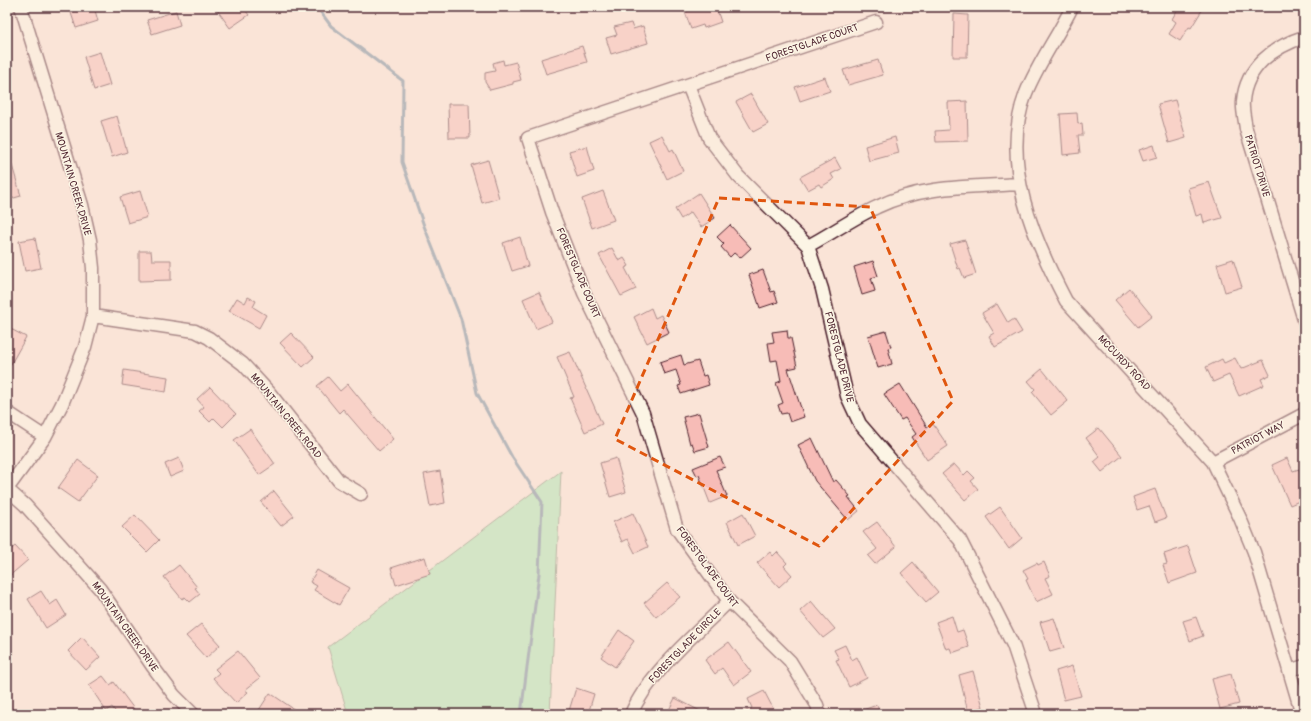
<svg xmlns="http://www.w3.org/2000/svg" width="1311" height="721" font-family="Pangolin,sans-serif">
<style>
.green{fill:#a6e7b1;stroke:#78836e}
.lines{fill:none;stroke-linecap:round;stroke-linejoin:round}
.stream{stroke:#698397;stroke-width:3}
.building{fill:#f7bcb7;stroke:#4a1f2b}
.minor-casing{stroke:#4a1f2b;stroke-width:15}
.minor{stroke:#fcf5e5;stroke-width:12}
.marked{fill:none;stroke:#e0560e;stroke-width:3;stroke-dasharray:8 5;stroke-linejoin:round}
.labels{text-anchor:middle;dominant-baseline:central;stroke-width:3;stroke-linejoin:round;paint-order:stroke}
.street-label{font-size:10px;fill:#4a1f2b;stroke:#fcf5e5}
</style>
<rect width="100%" height="100%" fill="#fae4d7"/>
<filter id="ink" filterUnits="userSpaceOnUse"><feTurbulence type="fractalNoise" baseFrequency=".025" numOctaves="2"/><feDisplacementMap in="SourceGraphic" scale="8" xChannelSelector="R" yChannelSelector="G"/><feConvolveMatrix kernelMatrix="1 2 1 2 8 2 1 2 1" color-interpolation-filters="sRGB"/></filter>
<g filter="url(#ink)">
<path class="green" d="M561,471L550,714H348L328,647Z"/>
<g class="lines">
<path class="stream" d="M317,7L331,26L403,81L402,162L424,226L461,319L477,393L512,457L542,502L539,574L521,714"/>
</g>
<path class="building" d="M69,7H94L98,21L76,28Z
M215,7H243L249,15L230,28Z
M697,7H716L721,22L704,28L703,25L691,29L685,12Z
M1179,7H1204L1191,28L1189,27L1180,41L1169,34L1176,22L1172,19Z
M176,11L180,25L152,34L147,20Z
M954,14L968,15L967,57H953Z
M631,23L633,29L643,26L648,43L611,54L606,38L617,35L614,27Z
M582,46L587,62L546,74L541,59Z
M100,52L110,85L94,90L84,57Z
M503,60L504,65L516,62L521,80L513,82V84L490,90L485,82V73L495,71L493,63Z
M878,60L883,75L848,85L843,70Z
M825,77L830,91L800,101L795,87Z
M751,94L768,124L753,132L736,102Z
M1175,100L1186,138L1169,143L1158,104Z
M967,101L968,141L936,142L935,131L949,130L948,102Z
M448,104H469L470,138H449Z
M1077,113L1078,124L1082,123L1083,135H1078L1080,153L1063,155L1060,114Z
M117,116L127,152L112,157L101,121Z
M662,135L670,151L673,149L683,171L667,179L649,141Z
M895,137L899,153L869,161L865,146Z
M1154,145L1157,157L1143,161L1139,150Z
M587,146L594,171L577,177L569,151Z
M9,155L21,196L7,200V156Z
M835,158L841,169L831,174L834,179L821,187L819,184L808,190L800,177Z
M488,160L499,198L482,203L471,165Z
M1209,182L1222,218L1204,223L1202,214L1196,216L1188,188Z
M140,191L148,217L128,223L120,197Z
M603,191L614,220L592,228L582,199Z
M699,193L715,218L701,227L691,212L681,219L675,209Z
M730,225L751,248L740,258L734,253L730,257L721,247L724,244L717,237Z
M520,237L528,266L512,271L503,243Z
M35,238L41,268L25,271L19,241Z
M965,240L976,274L964,278L960,268L958,269L950,244Z
M612,248L619,261L624,258L629,266L625,268L636,289L621,296L599,255Z
M139,251H151L152,260H171V280L139,281Z
M1233,259L1242,287L1225,292L1217,264Z
M873,261L878,276L871,278L875,291L862,295L854,267Z
M763,270L771,292L774,291L778,302L760,308L749,275Z
M1129,288L1152,316L1138,327L1115,300Z
M539,292L552,322L536,329L523,299Z
M248,297L256,301L253,307L266,315L259,328L229,311L237,298L245,303Z
M997,304L1008,323L1014,319L1022,332L995,347L989,336L994,333L982,313Z
M651,308L655,318L661,315L669,332L647,343L634,317Z
M7,327L26,337L7,371Z
M787,330L788,338H791L797,367L788,369L804,417L790,422L787,413L781,414L778,405L783,403L776,383L781,381L777,360L771,361L768,343L774,342L772,332Z
M886,331L891,347L888,348L892,364L878,368L868,336Z
M291,333L314,357L303,367L280,343Z
M570,352L602,424L585,432L570,398L574,397L557,357Z
M681,355L684,365L698,361L703,376L706,375L709,385L681,394L678,386L681,385L676,370L664,374L660,362Z
M1235,358L1241,369L1263,360L1270,375L1261,379L1264,385L1239,396L1229,375L1213,382L1206,367L1222,359L1224,363Z
M1042,369L1068,401L1051,415L1032,392L1035,389L1028,381Z
M124,370L168,377L166,392L122,385Z
M328,377L340,391L348,384L393,439L379,451L343,409L339,413L317,386Z
M900,384L927,427L933,424L948,446L927,460L912,437L916,434L905,418L901,420L884,394Z
M210,387L236,414L223,427L214,418L210,422L199,411L204,407L197,399Z
M699,413L709,447L695,451L692,443L690,444L683,417Z
M1099,428L1122,456L1102,472L1094,462L1100,457L1086,438Z
M250,429L275,464L259,475L234,440Z
M812,438L833,482L836,480L850,496L848,497L859,511L848,520L815,481L798,445Z
M720,457L725,467L716,470L727,496L710,503L699,475L697,476L693,468Z
M179,458L184,471L170,477L165,464Z
M616,458L626,492L610,497L600,463Z
M1287,458L1293,471L1299,469L1304,485L1300,487L1304,499L1290,505L1272,465Z
M78,460L98,475L78,502L58,488Z
M954,464L964,475L968,471L975,478L971,481L978,489L965,500L942,474Z
M440,471L445,503L430,506L424,474Z
M1155,489L1166,518L1155,522L1149,506L1137,510L1133,497Z
M274,491L294,516L281,526L261,502Z
M1000,507L1022,538L1009,549L986,517Z
M633,513L648,547L635,553L628,539L622,542L613,522Z
M743,513L755,536L738,545L727,522Z
M135,515L159,540L147,552L122,527Z
M877,522L896,547L875,564L868,556L877,549L863,532Z
M15,546L28,560L7,578V553Z
M1188,546L1197,573L1169,583L1163,565L1167,564L1164,554Z
M770,552L773,556L777,552L787,563L784,566L792,575L779,587L757,563Z
M425,557L430,574L396,585L391,568Z
M913,562L938,592L926,602L901,573Z
M1044,562L1050,576L1045,578L1053,594L1036,602L1026,580L1028,579L1023,570L1037,563L1038,565Z
M179,565L197,587L195,588L200,594L190,602L185,597L182,599L164,577Z
M317,570L349,588L339,605L314,590L317,586L310,582Z
M667,583L680,597L656,617L644,603Z
M41,591L50,605L57,600L66,615L46,628L28,599Z
M811,601L835,629L823,638L800,611Z
M952,616L957,632L963,630L969,647L952,653L950,648L946,649L936,622Z
M1196,617L1203,636L1190,641L1183,621Z
M1054,618L1064,648L1050,652L1040,622Z
M201,624L220,645L206,658L186,636Z
M619,630L634,641L615,667L601,657Z
M82,637L100,657L86,670L68,651Z
M729,642L751,672L734,685L722,668L715,674L705,660Z
M845,645L852,660L857,657L867,678L849,687L836,660L839,659L834,650Z
M238,651L260,678L245,690L248,692L236,703L213,678L219,673L215,669Z
M1072,666L1081,696L1064,700L1056,671Z
M973,671L983,707L968,712L959,675Z
M1231,674L1239,704L1220,709L1212,679Z
M103,676L110,685L114,682L134,709L126,714H117L112,707L106,711L89,685Z
M576,688L594,694L588,714H568Z
M764,691L776,714H740L752,708L748,699Z
M270,693L301,714H266L259,710Z
M675,698L706,714H667Z
M877,705L880,714H855L854,713Z"/>
<g class="lines">
<g class="minor-casing">
<path id="minor" d="M1072,7C1058,36 1038,63 1026,93C999,162 1034,240 1066,301L1213,462L1240,518L1254,552L1302,714
M1304,37C1273,47 1246,67 1243,101C1242,110 1245,120 1246,129L1304,320
M688,85L709,138L738,176L808,246L822,289L847,396L860,424L960,540L1013,645L1036,714
M808,246C831,234 853,218 877,207C921,185 972,187 1020,184
M93,316L195,331L209,338L243,364L268,391L339,481L361,494
M7,412L45,437
M1213,462L1304,414
M7,489L45,437L62,404L85,347L93,316V268L90,240L82,205L21,7
M7,489L25,505L100,589L153,667L174,695L193,714
M1289,671L1304,666
M631,714C649,672 697,633 729,601
M820,714L817,705L790,661L729,601L677,529L643,413L584,293L552,212L528,138L876,22"/>
</g>
<use href="#minor" class="minor"/>
</g>
</g>
<path d="M0 0H1311V721H0ZM719,198L870,207L953,401L819,546L615,439Z" fill="#fae4d7" fill-opacity=".55" fill-rule="evenodd"/>
<path class="marked" d="M719,198L870,207L953,401L819,546L615,439Z"/>
<g class="labels">
<g class="street-label">
<text transform="translate(812 43) rotate(-19)">FORESTGLADE COURT</text>
<text transform="translate(1257 166) rotate(73)">PATRIOT DRIVE</text>
<text transform="translate(73 184) rotate(74)">MOUNTAIN CREEK DRIVE</text>
<text transform="translate(578 273) rotate(67)">FORESTGLADE COURT</text>
<text transform="translate(839 357) rotate(76)">FORESTGLADE DRIVE</text>
<text transform="translate(1124 363) rotate(47)">MCCURDY ROAD</text>
<text transform="translate(286 416) rotate(51)">MOUNTAIN CREEK ROAD</text>
<text transform="translate(1258 438) rotate(-28)">PATRIOT WAY</text>
<text transform="translate(707 567) rotate(54)">FORESTGLADE COURT</text>
<text transform="translate(125 627) rotate(55)">MOUNTAIN CREEK DRIVE</text>
<text transform="translate(685 646) rotate(-46)">FORESTGLADE CIRCLE</text>
</g>
</g>
<rect width="1311" height="721" fill="none" stroke="#fcf5e5" stroke-width="24"/>
<rect x="12" y="12" width="1287" height="697" fill="none" stroke="#4a1f2b" stroke-width="1.5" filter="url(#ink)"/>
</svg>
